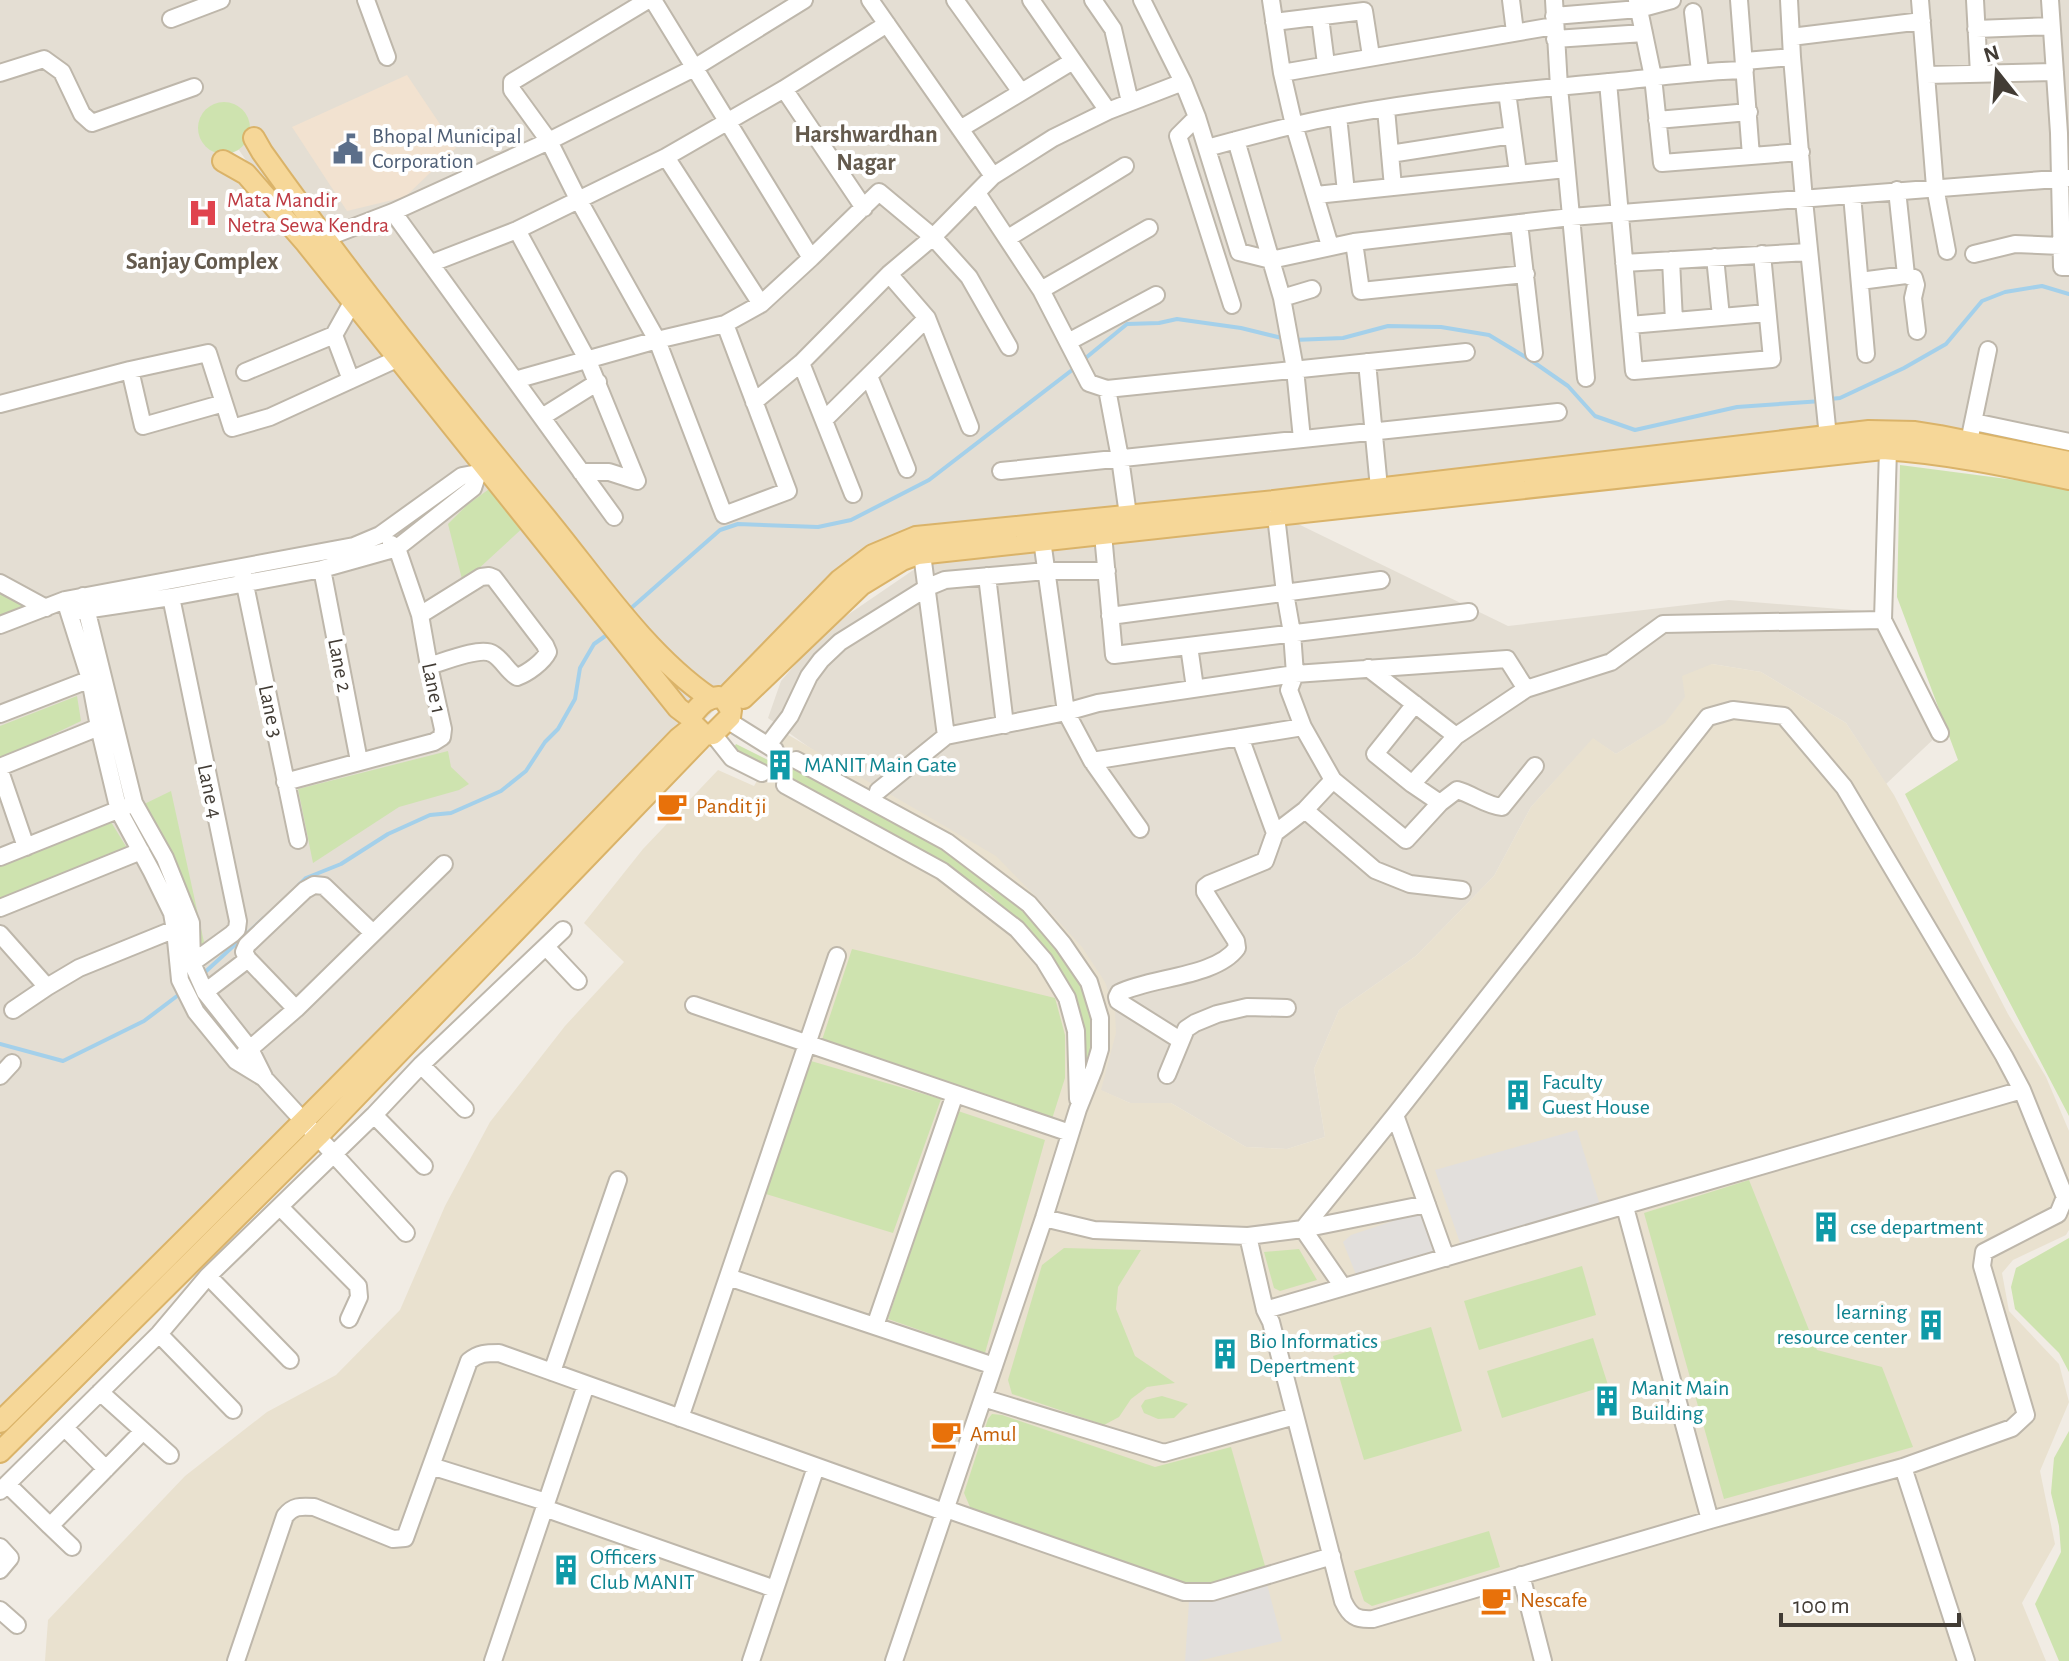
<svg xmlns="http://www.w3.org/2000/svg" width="2069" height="1661" font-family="'Alegreya Sans',sans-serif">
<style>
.residential{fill:#e4ded3;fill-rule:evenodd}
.commercial{fill:#f2e2d0}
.education{fill:#e9e1cf}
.green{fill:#cee3af}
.parking{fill:#e2dfdc}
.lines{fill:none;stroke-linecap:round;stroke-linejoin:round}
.stream{stroke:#a4d0ea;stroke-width:4}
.minor-casing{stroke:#beb7ab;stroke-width:20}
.major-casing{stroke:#dab369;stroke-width:24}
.minor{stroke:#fff;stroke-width:16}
.major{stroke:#f6d798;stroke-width:20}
.labels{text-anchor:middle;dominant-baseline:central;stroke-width:8;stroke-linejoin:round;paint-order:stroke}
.service-label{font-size:22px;fill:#4e5e75;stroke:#fff;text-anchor:start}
.health-label{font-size:22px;fill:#be3a42;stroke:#fff;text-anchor:start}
.street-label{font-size:22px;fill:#423c35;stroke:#fff}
.culture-label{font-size:22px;fill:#0d838f;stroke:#fff;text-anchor:start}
.food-label{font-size:22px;fill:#c56008;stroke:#fff;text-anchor:start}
.neighbourhood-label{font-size:24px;font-weight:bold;fill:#645a4d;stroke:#fff}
</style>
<rect width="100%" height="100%" fill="#f1ece4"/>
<path class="residential" d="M0,0H2069V467L1955,443L922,544L811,613L297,1129L0,1443ZM226,131L288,222L340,292L220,163L235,158Z
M1294,522L1508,626L1729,600L1877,612L1940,733L1886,784L1846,723L1761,672L1712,664L1666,723L1616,754L1593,739L1531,807L1494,876L1416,956L1339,1010L1314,1069L1325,1137L1287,1149L1246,1147L1171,1103H1130L1100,1090L1029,904L768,718L781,681L824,631L928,560Z"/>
<path class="commercial" d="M407,75L456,148L405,197L347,211L292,127Z"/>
<path class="education" d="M1712,664L1761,672L1846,723L1894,795L2008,1014L2046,1077L2069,1131V1230L2066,1235L2013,1260L2002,1273L2009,1311L2059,1364L2069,1402L2040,1471L2055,1544L2022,1603L2046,1661H45L48,1620L185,1476L267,1412L336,1375L400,1310L445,1206L490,1122L565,1026L624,962L584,923L643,849L718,770L754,786L785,733L996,856L1039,900L1082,947L1105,982L1115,1010L1116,1033L1101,1090L1130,1103H1171L1246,1147L1287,1149L1325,1137L1314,1069L1339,1010L1416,956L1494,876L1531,807L1593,738L1616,754L1665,723L1685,697L1682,676Z"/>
<path class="green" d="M198 128a26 26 0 1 1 52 0a26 26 0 1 1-52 0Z
M1900,465L2069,487V1116L1988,961L1905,794L1958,760L1897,597Z
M492,487L526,525L463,583L448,524L467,505Z
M0,589L37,605L0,619Z
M77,696L81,721L33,744L0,757V726Z
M736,744L772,762L768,769L742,758L733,749Z
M448,751L451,767L469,784L459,790L399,807L313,863L298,789Z
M793,767L953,852L1024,909L1070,965L1086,992L1091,1020L1092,1051L1082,1083L1079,1013L1071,987L1058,968L1016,920L989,893L786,779Z
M171,791L204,942L195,954L188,923L134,809Z
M111,822L127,848L0,898V865Z
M852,949L1055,998L1065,1035V1078L1052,1119L822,1040Z
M811,1061L941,1099L893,1233L766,1194Z
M958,1111L1045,1140L985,1353L888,1319Z
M1749,1180L1817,1350L1882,1367L1913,1447L1724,1499L1644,1213Z
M2069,1238V1372L2059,1353L2015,1309L2011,1287L2016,1268Z
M1064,1248L1141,1250L1118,1287L1116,1309L1135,1356L1175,1383L1147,1387L1131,1399L1119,1417L1104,1425L1012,1394L1008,1380L1042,1265Z
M1299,1249L1317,1280L1280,1291L1274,1288L1264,1252Z
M1582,1266L1596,1315L1479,1350L1464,1301Z
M1431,1327L1462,1431L1364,1460L1333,1356Z
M1593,1338L1608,1385L1502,1418L1487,1371Z
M1162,1396L1188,1404L1174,1418L1158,1419L1144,1413L1141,1406L1145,1400Z
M992,1414L1002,1415L1155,1467L1231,1447L1265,1566C1241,1574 1215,1586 1189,1584L989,1517L970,1507L964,1493L988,1419Z
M2069,1431V1661H2059L2035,1604L2061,1552L2059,1526L2051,1493L2054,1458Z
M1489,1531L1500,1567L1372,1606L1364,1601L1354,1571Z"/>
<path class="parking" d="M1577,1130L1600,1205L1460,1243L1435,1170Z
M1420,1212L1436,1253L1357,1277L1343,1242L1351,1235Z
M1267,1584L1282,1641L1198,1661H1185L1189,1602H1202Z"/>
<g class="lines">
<path class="stream" d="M1294,340L1343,338L1388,326L1441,327L1489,335L1532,361L1568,386L1595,416L1635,430L1737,407L1822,401
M1082,361L1127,324L1159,323L1177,319L1241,328L1286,339
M1830,399L1840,398L1904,368L1946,344L1982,301L2005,292L2042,286L2069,294
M629,610L720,530L738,524L818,527L851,520L929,480L1076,367
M299,885L306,878L341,864L388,834L430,815L451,813L501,791L526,771L545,742L558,729L575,699L580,668L594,644L611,632
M203,974L264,918
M0,1044L63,1061L144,1021L181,993"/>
<g class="minor-casing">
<path id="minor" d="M366,0L387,57
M648,0L512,82V90L549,141L578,199L657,340L724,515L788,491L725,324
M653,0L811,258
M870,0L993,176
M955,0L1021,92
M1031,0L1108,111
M1093,0L1113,29L1130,102
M1142,0L1183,82L1197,117L1239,252L1271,260L1354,242L1571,217L2069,178
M1271,0L1282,73L1294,125L1330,246
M1511,0L1515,32
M1554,0L1559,87L1586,378
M1637,0L1653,77L1662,163L1801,152
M1739,0L1751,156
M1789,0L1792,57L1804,200L1828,437
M1920,0L1935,187L1947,251
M1975,0L1979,74
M2050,0L2059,133L2062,267H2069
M1693,12L1700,71
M1554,16L1639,9L1672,0
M1320,17L1326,64
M171,19L221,0
M1274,22L1364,11L1371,56
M1976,29L2051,26
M1791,37L1922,21
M1555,39L1644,33
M1745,61L1792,57
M0,73L44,59L62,72L82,114L92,123L194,87
M1282,73L1554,26
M1926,75L2055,72
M1608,82L1634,371L1772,359L1762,254
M784,89L864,208
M1507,92L1518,173
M1386,109L1393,187
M1338,116L1346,192
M1197,117L1178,136L1232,305
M1657,120L1749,112
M960,129L1073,61
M1236,140L1282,298L1295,369L1302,439
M1207,148C1250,136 1294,124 1338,116C1424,100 1512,91 1599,83C1648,79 1696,71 1745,70
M1390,154L1512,135
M666,157L761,304
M1897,190L1906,275
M977,193L1041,290L1089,383L1107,389L1466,352
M1316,195L1566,169
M1852,195L1866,354
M393,212L614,517
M1519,223L1534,353
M517,230L588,361L637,481L609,472H581
M1008,238L1125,166
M315,242L393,212L549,141L694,68L804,0
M1354,242L1361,291L1526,274
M1974,254L2015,244L2061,246
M1715,257L1721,317
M1671,260L1674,321
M432,263L517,230L666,157L784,89L887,24
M1624,263L1809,252
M889,274L927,318L970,427
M1860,281L1906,275L1914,278L1916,285L1913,298L1917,331
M1041,290L1149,228
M1282,298L1312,289
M1630,325L1767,313
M1068,342L1156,295
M1367,362L1379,488
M801,363L853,494
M130,370L143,426L224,403
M245,372L334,335
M869,376L907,469
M351,380L334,335L353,301
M515,380L657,340L725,324L761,304L811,258L879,192L933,237L969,277L1009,347
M1107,389L1120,458L1128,515
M754,402L801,363L889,274L933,237L993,176L1053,138L1108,111L1183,82
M0,404L130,370L208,353L232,428L270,417L399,358
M542,417L598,382
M824,420L927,318
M1974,422L2069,442
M1971,432L1988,350
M1888,449L1883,620L1940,733
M1001,471L1558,412
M1276,516L1285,593L1292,633L1295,674L1289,690L1303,727L1333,780L1406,840L1440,803L1457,790C1472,794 1487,806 1502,807L1535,766
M1103,534L1114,655L1469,612
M1042,540L1066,712L1092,761L1303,727
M922,554L946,736
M322,569L359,761
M243,575L298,840
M987,576L1005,725
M0,583L46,608
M83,596L134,803L165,858L191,923L192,963L205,992L250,1049L264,1077
M171,597L238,921L237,929L232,934L192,963
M78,611L171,597L322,569L397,548L473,488L478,473
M420,615L481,577L489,576L494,578L545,645L548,652C543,662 528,673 517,677C507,671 503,660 493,654C481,646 443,662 429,666
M1110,616L1381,580
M0,625L65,600
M1189,646L1195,688
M1368,668L1456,736
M1415,704L1375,754L1412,784L1440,803
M0,714L101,675
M727,720L775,750
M713,734L732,758L762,773
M1240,737L1275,833
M768,745L790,716L809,676L821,660L840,642L928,587L945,580L1046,571H1107
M796,760L947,842L1029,904L1063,944L1089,982L1100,1018V1049L1094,1069L1078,1109L1044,1218L894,1661
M1092,761L1140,829
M0,767L99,727
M0,771L26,847
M285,782L434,742L442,737L443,729L429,666L420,615L397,548L391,544
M1412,784L1456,736L1526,689L1611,662L1663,624L1883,620
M785,785L942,871L1017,929L1044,960L1067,998L1076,1031L1078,1099
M878,791L946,736L1066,712L1098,703L1295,674L1507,659L1526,689
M1305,810L1375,870L1410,884L1462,890
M0,857L125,807
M0,908L141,851
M0,934L47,987L79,968L185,925
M546,947L578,981
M248,959L296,1009
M205,992L248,959L244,952L247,945L305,890L314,885L324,886L373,933
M694,1005L1070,1133
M13,1010L47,987
M1180,1040L1118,1001L1117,997L1119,993C1151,977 1216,977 1237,948L1236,941L1205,892V887L1209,884L1265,861L1275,833L1305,810L1333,780
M244,1054L296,1009L444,864
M421,1065L465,1109
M1167,1075L1186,1029L1195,1023L1217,1014L1247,1007L1287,1008
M0,1076L12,1063
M374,1115L424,1166
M1395,1115L1446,1258
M280,1207L358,1286L359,1297L349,1319
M1625,1207L1710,1520
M1044,1218L1094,1230L1248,1236L1303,1229L1427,1204
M406,1233L264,1078L236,1061L196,1012L180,980L175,930L172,913L152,872L119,811L99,727L90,679L65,600L354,546L380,535L462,476L478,473L494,461
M1248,1236L1265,1310L1271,1322L1343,1601C1350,1616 1356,1620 1373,1619L1710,1520L1903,1467L2012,1428L2026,1415L1982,1266L1984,1252L2058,1214L2065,1197L2022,1090L2004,1056L1844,787L1784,716L1733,710L1708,717L1395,1115L1303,1229L1343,1287
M208,1276L290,1360
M728,1277L994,1366
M1265,1310L2022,1090
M875,1326L955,1094
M159,1334L233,1410
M552,1372L618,1180
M100,1392L170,1455
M983,1398L1164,1453L1295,1416
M680,1418L837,956
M65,1428L106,1469
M431,1466L546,1502
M1903,1467L1966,1661
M7,1484L50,1526L143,1431
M0,1491L159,1334L208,1276L374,1115L421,1065L563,930
M544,1508L775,1589
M946,1509L1184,1592H1212L1332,1556
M50,1526L72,1547
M0,1547L10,1558L0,1570
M1521,1575L1543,1661
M0,1610L17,1625
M236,1661L285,1516C293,1506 300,1506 314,1507L393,1539L405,1538L469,1361C479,1353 486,1353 499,1353L944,1512
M493,1661L586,1385
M751,1661L816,1467"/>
</g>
<g class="major-casing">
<path id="major" d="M254,138L262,152C353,280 451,402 550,523C598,582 647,655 710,698
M223,161L246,174L306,243L678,708L690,717
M719,697L724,699L731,710L730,717L713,734L704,735L692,723L690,717C700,706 704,698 719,697Z
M743,698L861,585L902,560L918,554L1883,449C1946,453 2008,466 2069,479
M724,699L840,580L873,555L916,537L1274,501L1869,431L1915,432L1940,436L2069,462
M0,1422C230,1197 456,969 679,738L694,726
M0,1452L318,1136L704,735"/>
</g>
<use href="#minor" class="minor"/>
<use href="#major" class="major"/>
</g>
<defs>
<g id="civic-bare" transform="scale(2.4)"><path d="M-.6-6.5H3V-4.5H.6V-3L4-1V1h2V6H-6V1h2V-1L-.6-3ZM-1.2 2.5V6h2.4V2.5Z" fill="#5c6f8a" stroke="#fff" stroke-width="2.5" paint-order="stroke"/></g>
<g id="hospital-bare" transform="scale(2.4)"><path d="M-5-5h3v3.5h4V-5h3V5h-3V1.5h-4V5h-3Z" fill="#e0444e" stroke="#fff" stroke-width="2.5" paint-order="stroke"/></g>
<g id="building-bare" transform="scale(2.4)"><path d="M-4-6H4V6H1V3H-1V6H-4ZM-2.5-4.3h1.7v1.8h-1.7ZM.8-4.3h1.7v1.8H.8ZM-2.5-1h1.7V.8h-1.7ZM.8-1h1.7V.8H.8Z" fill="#0f9aa8" stroke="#fff" stroke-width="2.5" paint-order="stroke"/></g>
<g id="cafe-bare" transform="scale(2.4)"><path d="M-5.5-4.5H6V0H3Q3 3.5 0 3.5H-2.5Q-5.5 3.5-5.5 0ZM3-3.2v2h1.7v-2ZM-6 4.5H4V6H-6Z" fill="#e8710a" stroke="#fff" stroke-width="2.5" paint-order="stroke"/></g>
</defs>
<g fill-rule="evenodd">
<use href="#civic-bare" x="348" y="149"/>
<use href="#hospital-bare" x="203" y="213"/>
<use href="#building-bare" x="780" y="765"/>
<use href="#cafe-bare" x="672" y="806"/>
<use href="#building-bare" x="1518" y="1095"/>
<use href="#building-bare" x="1826" y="1227"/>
<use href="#building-bare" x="1931" y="1325"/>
<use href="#building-bare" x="1225" y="1354"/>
<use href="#building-bare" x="1607" y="1401"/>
<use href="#cafe-bare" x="946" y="1434"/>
<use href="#building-bare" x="566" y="1570"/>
<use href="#cafe-bare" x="1496" y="1600"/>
</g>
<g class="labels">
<g class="service-label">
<text x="372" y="136">Bhopal Municipal<tspan x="372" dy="25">Corporation</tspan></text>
</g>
<g class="health-label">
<text x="227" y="200">Mata Mandir<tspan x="227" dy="25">Netra Sewa Kendra</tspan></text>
</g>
<g class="street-label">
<text transform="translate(340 665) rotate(79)">Lane 2</text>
<text transform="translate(434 688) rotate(78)">Lane 1</text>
<text transform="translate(271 711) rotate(78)">Lane 3</text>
<text transform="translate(210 791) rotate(78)">Lane 4</text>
</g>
<g class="culture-label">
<text x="804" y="765">MANIT Main Gate</text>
<text x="1542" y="1082">Faculty<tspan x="1542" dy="25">Guest House</tspan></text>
<text x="1850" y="1227">cse department</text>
<text x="1907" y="1312" text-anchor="end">learning<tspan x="1907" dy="25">resource center</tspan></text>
<text x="1249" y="1341">Bio Informatics<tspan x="1249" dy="25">Depertment</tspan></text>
<text x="1631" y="1388">Manit Main<tspan x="1631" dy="25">Building</tspan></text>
<text x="590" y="1557">Officers<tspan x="590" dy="25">Club MANIT</tspan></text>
</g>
<g class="food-label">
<text x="696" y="806">Pandit ji</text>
<text x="970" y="1434">Amul</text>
<text x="1520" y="1600">Nescafe</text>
</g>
<g class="neighbourhood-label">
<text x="866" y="135">Harshwardhan<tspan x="866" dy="28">Nagar</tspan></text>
<text x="202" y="262">Sanjay Complex</text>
</g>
</g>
<g transform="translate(1997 72) rotate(343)" stroke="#ffffff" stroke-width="6" paint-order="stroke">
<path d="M0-6L14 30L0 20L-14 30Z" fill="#423c35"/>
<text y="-12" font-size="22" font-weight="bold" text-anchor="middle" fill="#423c35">N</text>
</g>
<path d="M1781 1613v12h178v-12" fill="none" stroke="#423c35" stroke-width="4"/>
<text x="1793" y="1613" font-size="24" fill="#423c35" stroke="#ffffff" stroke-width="6" paint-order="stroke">100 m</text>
</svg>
